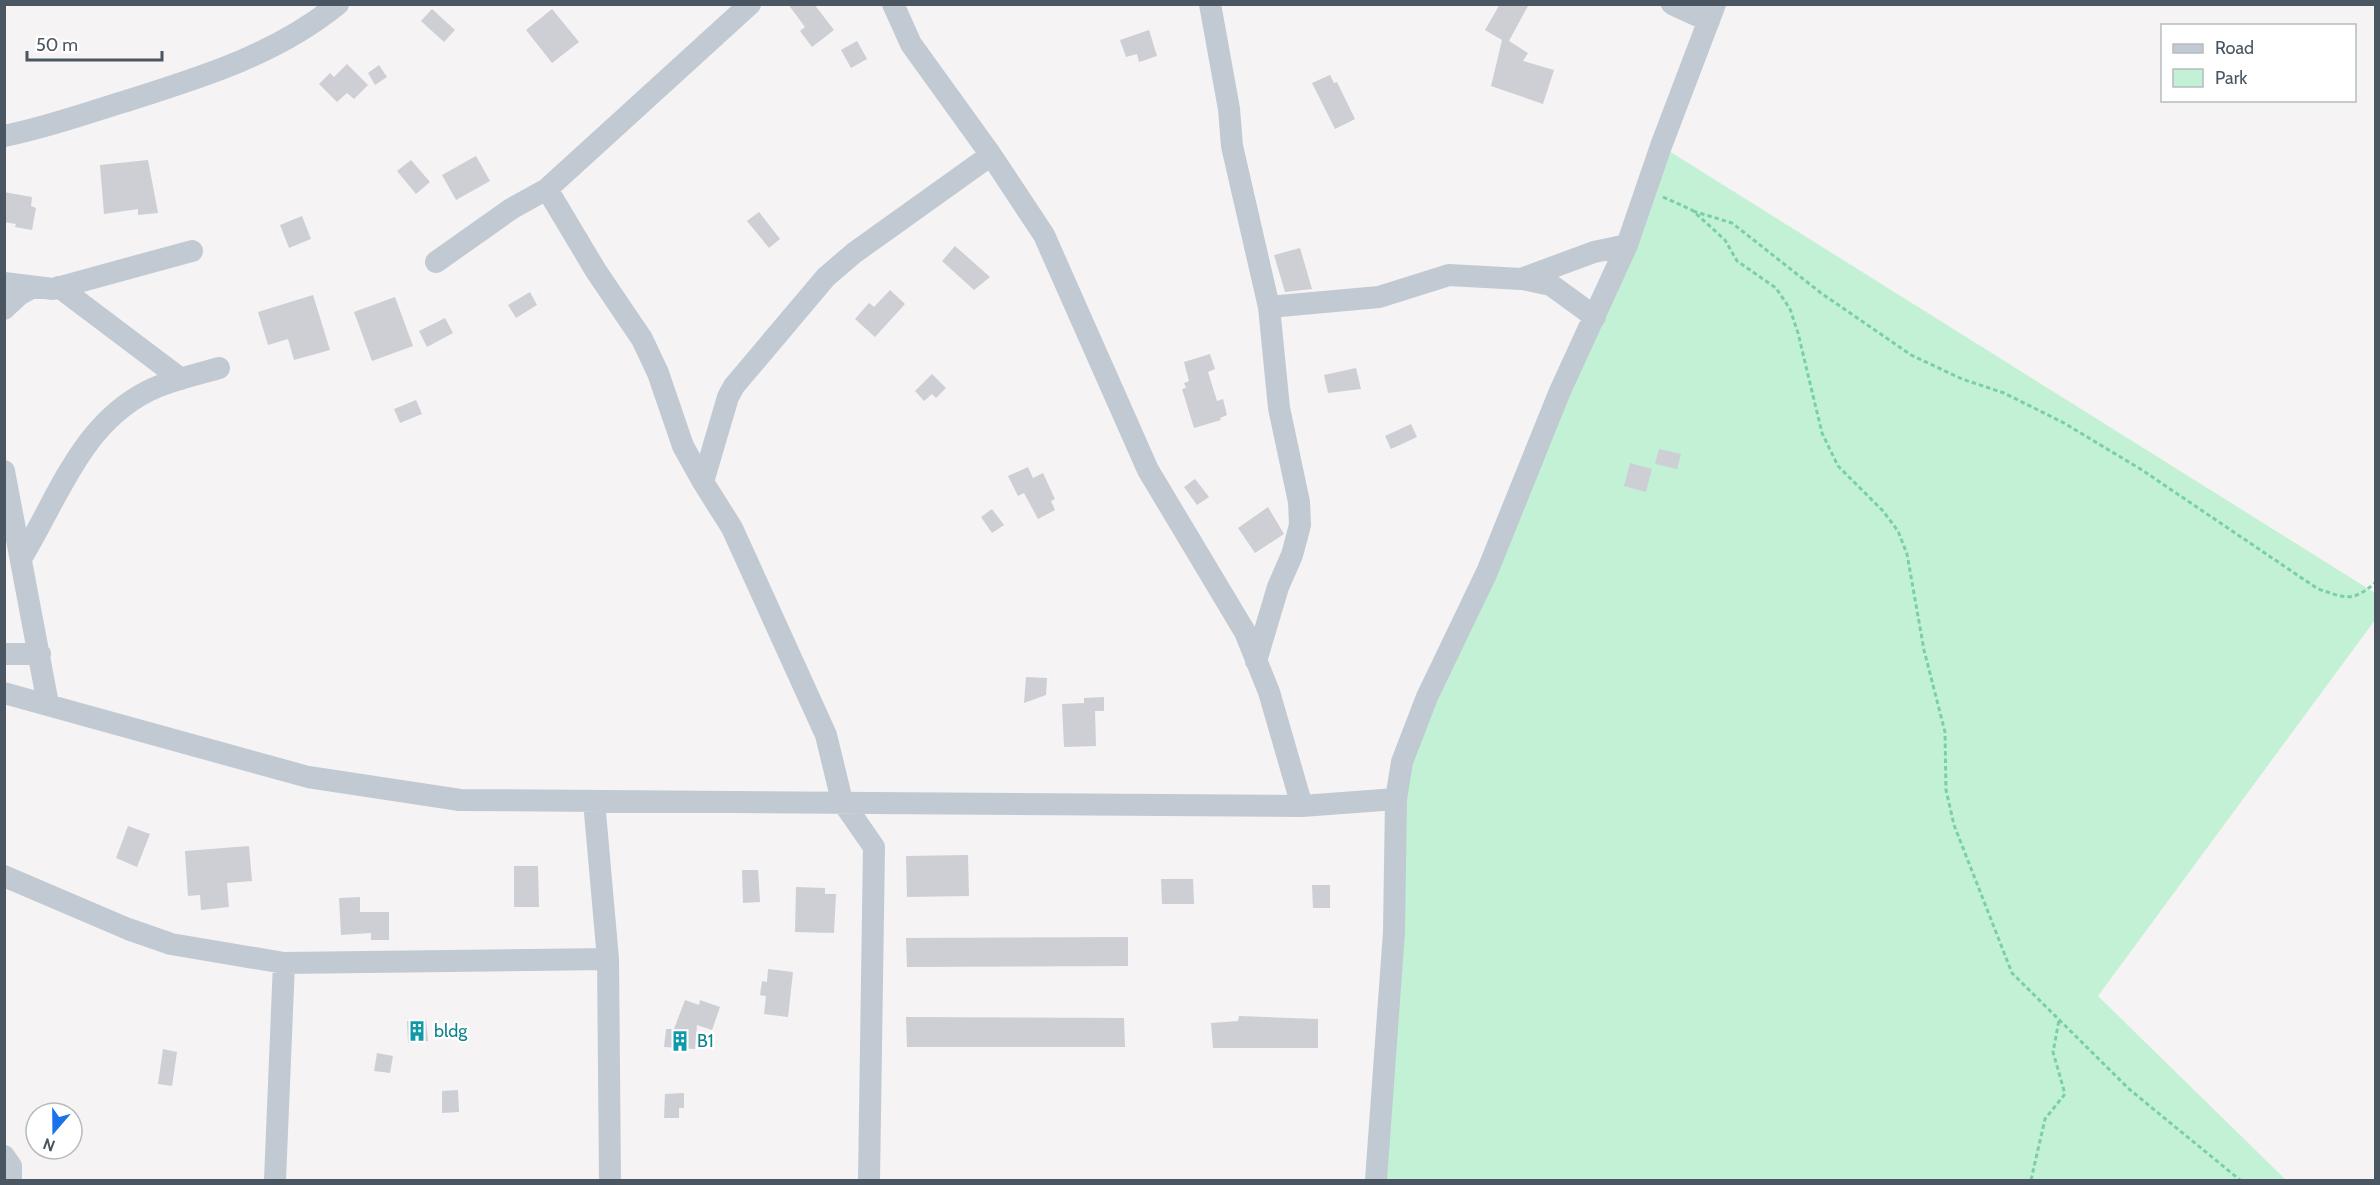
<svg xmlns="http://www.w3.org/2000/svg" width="2380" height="1185" font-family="Cabin,sans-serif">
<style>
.green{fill:#c3f1d5}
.building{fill:#cdcfd5}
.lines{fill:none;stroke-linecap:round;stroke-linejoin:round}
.path{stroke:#7ad0a6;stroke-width:3;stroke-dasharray:4.5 3;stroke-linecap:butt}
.minor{stroke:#c1cad2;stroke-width:22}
.labels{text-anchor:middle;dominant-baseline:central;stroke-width:5;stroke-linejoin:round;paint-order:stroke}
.culture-label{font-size:18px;fill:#0d838f;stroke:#fff;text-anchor:start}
</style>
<rect width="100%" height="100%" fill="#f5f3f3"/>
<path class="green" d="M1661,146L2375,593V620L2098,996L2286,1180H1376L1396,799Z"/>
<path class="building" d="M788,4H814L834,30L812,47L800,31L805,27Z
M1500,4H1529L1509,41L1528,53L1523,61L1554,70L1543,104L1491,86L1502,40L1485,30Z
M432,9L455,30L444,42L421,21Z
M552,9L579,42L552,63L526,30Z
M1149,30L1157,56L1139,62L1137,54L1126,57L1120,40Z
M857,41L867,59L851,68L841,50Z
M347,64L368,85L354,99L347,93L337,102L319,84L330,73L334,77Z
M379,65L387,77L375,85L368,73Z
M1330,75L1334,83L1337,82L1355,119L1335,129L1312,83Z
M476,156L490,181L456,200L442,175Z
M148,160L158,213L138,215V209L104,214L100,165Z
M411,160L430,182L416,194L397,171Z
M4,192L32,197L31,206L36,208L32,230L15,227L16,224L4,222Z
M759,212L780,239L769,248L747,221Z
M302,216L311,239L289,248L280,225Z
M955,246L990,277L974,290L942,261Z
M1300,248L1312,289L1285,292L1274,255Z
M890,290L905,304L875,337L855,319L869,303L874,307Z
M530,292L537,305L516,318L508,305Z
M313,295L330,350L294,360L288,339L268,345L258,312Z
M395,297L413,346L372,361L354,312Z
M445,318L453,333L427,347L419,331Z
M1210,354L1215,369L1208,372L1217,401L1223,399L1227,415L1220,418L1221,420L1194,428L1182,389L1186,388L1184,383L1189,381L1184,362Z
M1356,368L1361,389L1328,393L1324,375Z
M932,374L946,388L936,398L932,394L924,401L915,391Z
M416,400L422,414L400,423L394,409Z
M1411,424L1417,437L1391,449L1385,436Z
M1659,449L1681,454L1677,469L1655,464Z
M1630,463L1652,469L1646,492L1624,486Z
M1028,467L1033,478L1043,473L1055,499L1051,501L1055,510L1038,519L1024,493L1018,496L1008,476Z
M1195,479L1209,497L1197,505L1184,487Z
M1268,507L1284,534L1255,553L1238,528Z
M992,509L1004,525L992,533L981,517Z
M1026,677L1047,678L1046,695L1024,703Z
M1104,697V711H1095L1096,746L1064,747L1062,704L1084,703V698Z
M128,826L150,834L137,867L116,858Z
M249,846L252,881L227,883L229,907L201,910L200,895L188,896L185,851Z
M968,855L969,896L907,897L906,856Z
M514,866H538L539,907H514Z
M742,870H758L760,902L743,903Z
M1161,879H1193L1194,904H1162Z
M1312,885H1330V908H1313Z
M796,887L825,888V894H836L834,933L795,932Z
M360,897V912H389V940H371V933L341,935L339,898Z
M1128,937V966L907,967L906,938Z
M768,969L793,972L788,1017L764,1014L766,996L760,995L762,981L767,982Z
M685,1000L699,1005L700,1000L720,1007L712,1030L697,1025L695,1049L664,1047L666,1029H674Z
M1239,1016L1318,1019V1048H1213L1211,1023L1238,1021Z
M906,1017L1124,1018L1125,1047H907Z
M426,1019L428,1041L408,1043L407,1021Z
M163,1049L177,1052L172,1086L158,1084Z
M377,1053L393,1056L390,1073L374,1071Z
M458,1090L459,1112L442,1113V1091Z
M684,1093V1108H679V1118H664L665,1094Z"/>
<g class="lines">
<path class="path" d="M1663,197L1692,210L1725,240L1737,261L1776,288L1790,309L1798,333L1822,433L1838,466L1883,511L1898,531L1907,554L1924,650L1945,732L1946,790L1954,825L2012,973L2129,1089L2240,1180
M1693,211L1732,223L1821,293L1911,355L1962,379L2004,393L2064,423L2142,470L2318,589C2346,598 2352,603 2376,582
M2031,1180L2045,1119L2065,1094L2053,1052L2059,1020"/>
<path class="minor" d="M893,4L911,44L991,155L1044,235L1148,470L1245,632L1269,692L1302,806
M1210,4L1229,109L1232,146L1269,307L1279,408L1299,502L1300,525L1292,555L1278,587L1256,661
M1672,4L1709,21
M4,136C45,128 84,114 123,102C199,78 276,55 338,4
M547,189L596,271L642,339L658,373L683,446L703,482
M436,262L511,209L547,189L750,4
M1523,279L1551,285L1595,317
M4,283L53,289L192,251
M59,287L181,379
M1269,307L1379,297L1449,275L1521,279L1594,252L1627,245
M4,309L19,295L33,287
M4,471L48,704
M22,557C59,496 81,425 148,391C170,380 196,375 219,368
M4,654H40
M4,693L308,777L460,800L1302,806L1396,799
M4,876L128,929L171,944L284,963
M608,959L610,1180
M4,1156L11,1166V1180
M275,1180L284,963L608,959L594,801
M869,1180L874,847L842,801L826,735L732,528L703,482L728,397L734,386L826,277L854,253L991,155
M1376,1180L1394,932L1396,799L1402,762L1427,697L1487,572L1560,391L1627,245L1661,146L1715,4"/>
</g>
<defs>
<g id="building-bare" transform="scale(1.62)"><path d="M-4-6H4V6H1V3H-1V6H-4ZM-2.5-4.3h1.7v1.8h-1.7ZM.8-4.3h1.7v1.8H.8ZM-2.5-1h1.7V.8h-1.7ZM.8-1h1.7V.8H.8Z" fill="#0f9aa8" stroke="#fff" stroke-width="2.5" paint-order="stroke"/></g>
</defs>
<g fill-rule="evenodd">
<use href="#building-bare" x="417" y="1031"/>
<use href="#building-bare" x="680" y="1041"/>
</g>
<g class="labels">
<g class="culture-label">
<text x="434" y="1031">bldg</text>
<text x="697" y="1041">B1</text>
</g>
</g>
<rect width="2380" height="1185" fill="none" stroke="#4a5661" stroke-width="12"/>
<rect x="2161" y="24" width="195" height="78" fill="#ffffff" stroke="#b7bbc0" stroke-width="1.5"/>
<rect x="2173" y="44" width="30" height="9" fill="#c1cad2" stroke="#b7bbc0" stroke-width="1.5"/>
<text x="2215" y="54" font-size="18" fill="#4a5661">Road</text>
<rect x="2173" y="69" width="30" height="18" fill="#c3f1d5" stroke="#b7bbc0" stroke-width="1.5"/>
<text x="2215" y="84" font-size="18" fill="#4a5661">Park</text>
<g transform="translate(54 1131) rotate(200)"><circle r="28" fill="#ffffff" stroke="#b7bbc0" stroke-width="1.5"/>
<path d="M0-4.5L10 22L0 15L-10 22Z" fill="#1a73e8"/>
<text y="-9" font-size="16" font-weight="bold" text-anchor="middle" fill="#4a5661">N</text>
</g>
<path d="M27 51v9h135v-9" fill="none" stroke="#4a5661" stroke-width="3"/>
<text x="36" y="51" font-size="18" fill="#4a5661" stroke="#ffffff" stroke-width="4.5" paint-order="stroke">50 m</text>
</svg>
